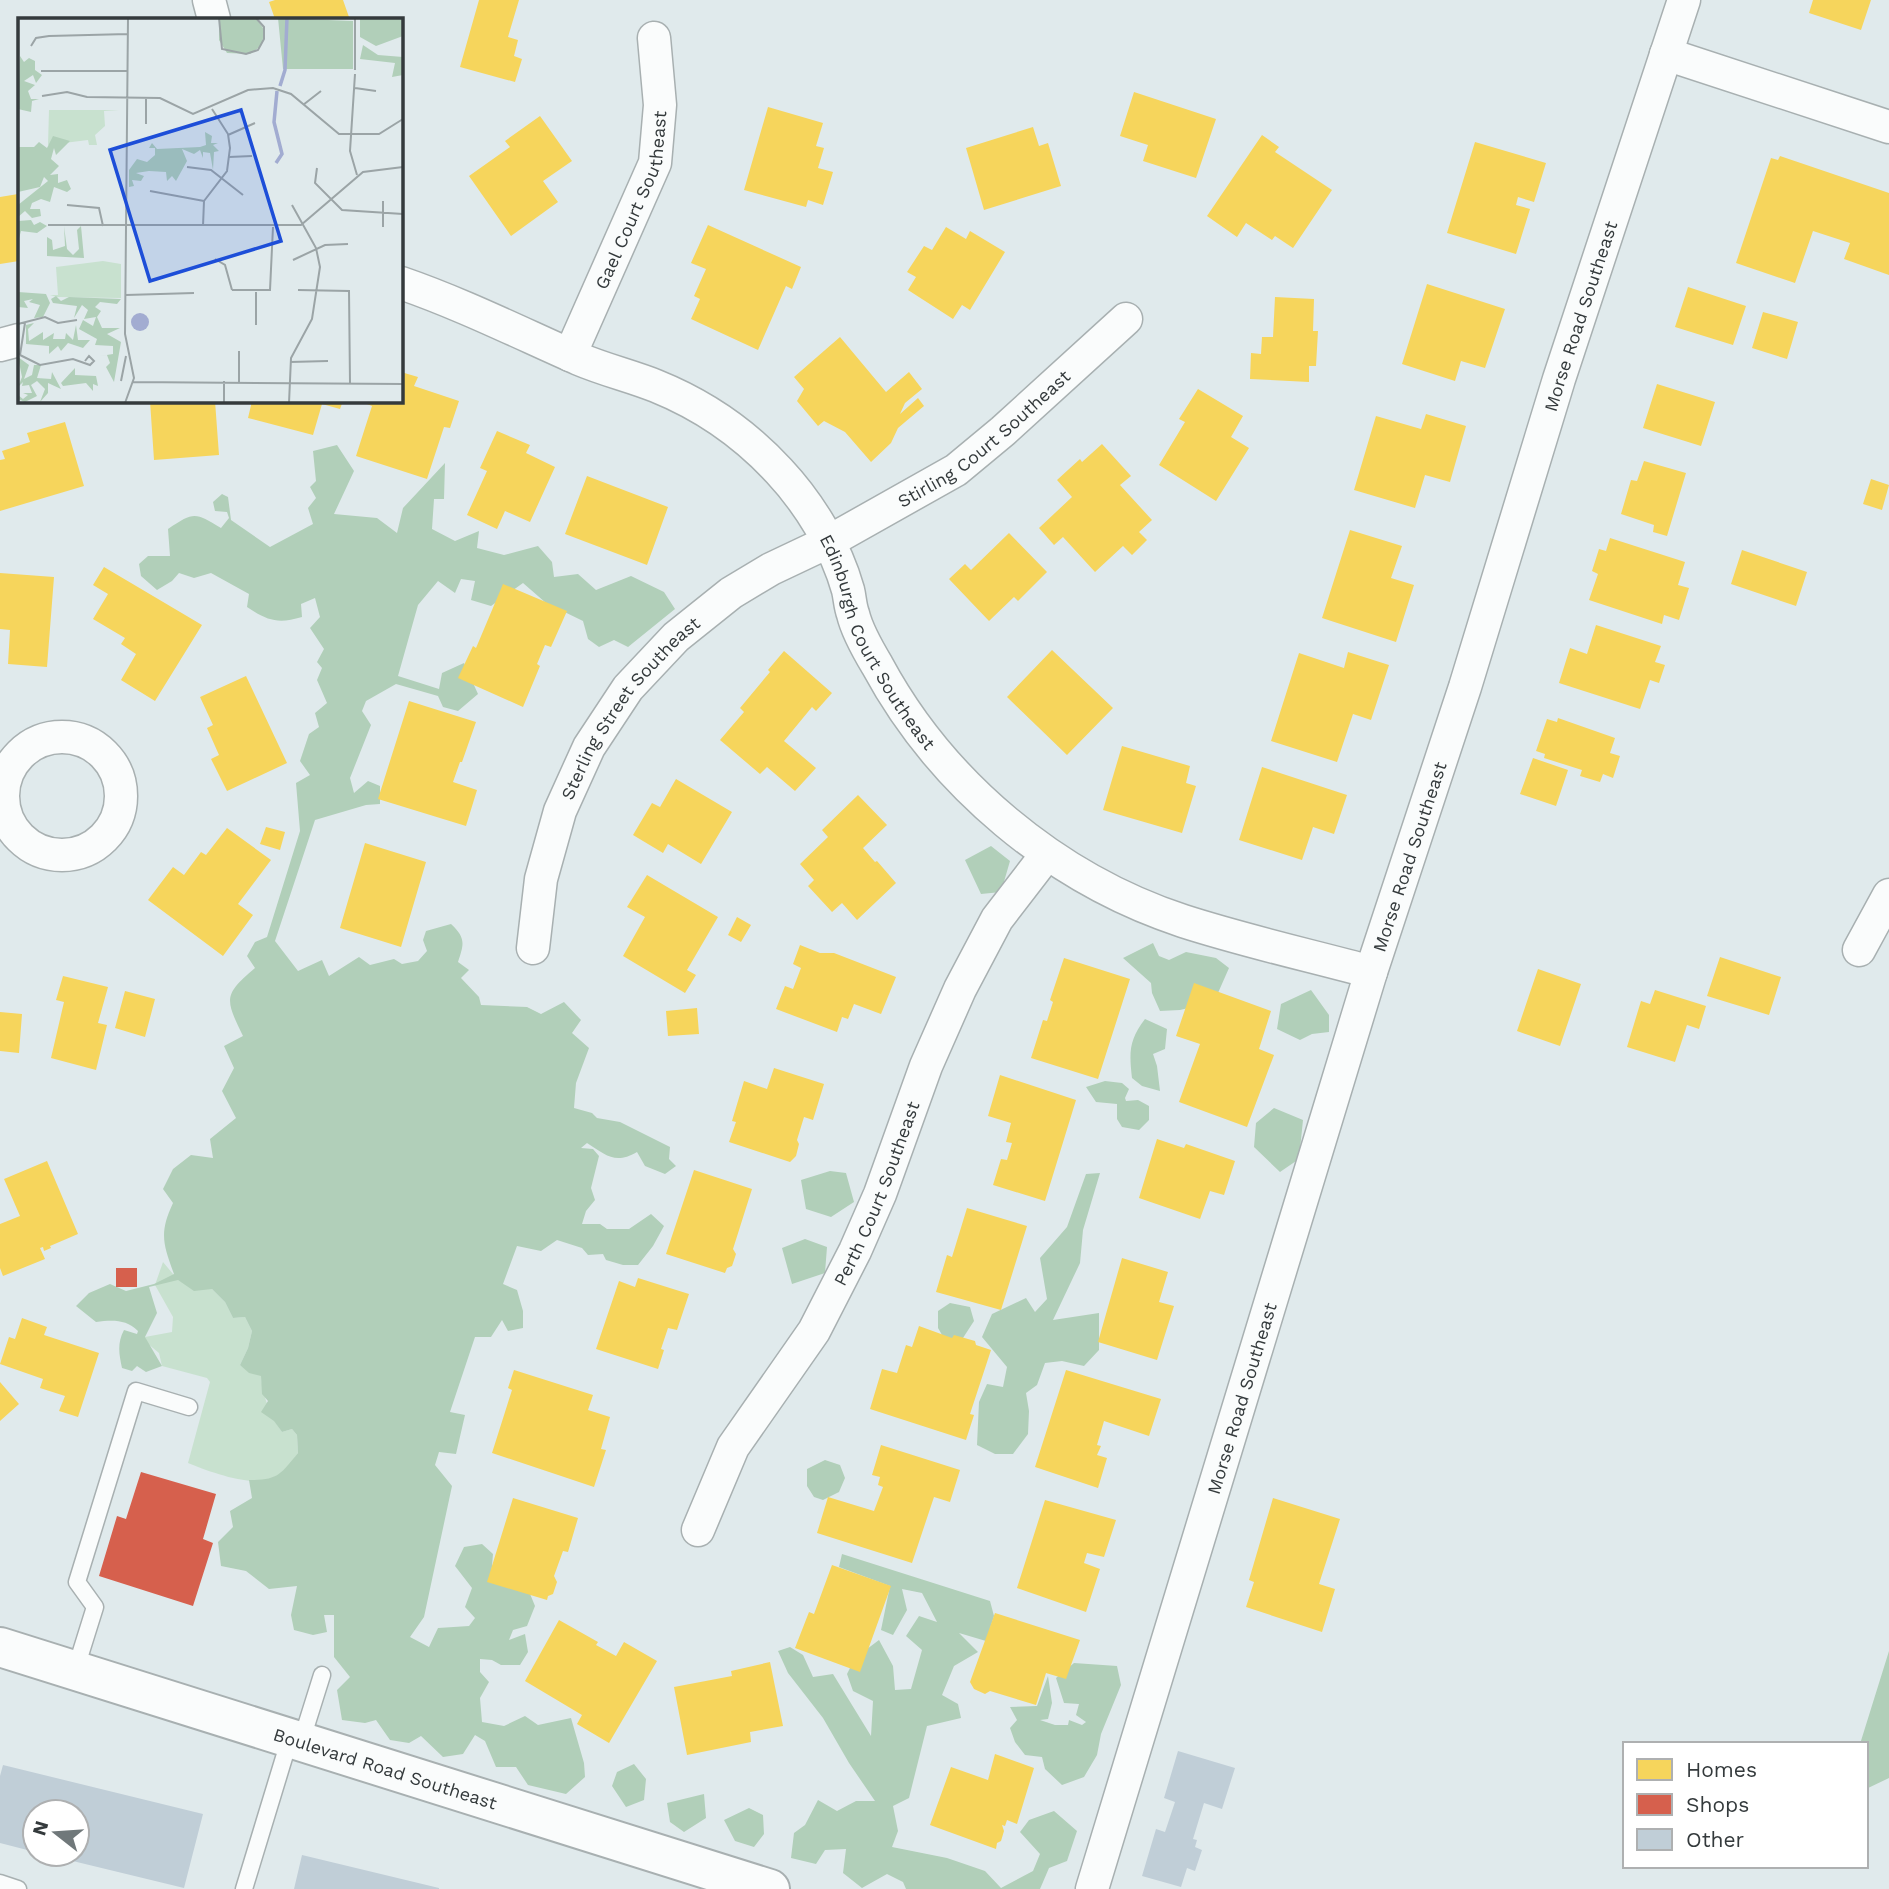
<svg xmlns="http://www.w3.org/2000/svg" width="1889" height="1889" font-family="'Work Sans',sans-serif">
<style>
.green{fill:#c8e1cf}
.forest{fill:#b1cfb9}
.homes{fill:#f6d55c}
.shops{fill:#d6604d}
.building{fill:#c0ced7}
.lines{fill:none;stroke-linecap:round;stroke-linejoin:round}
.service-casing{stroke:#a8b0b1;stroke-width:19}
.minor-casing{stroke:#a8b0b1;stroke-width:35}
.tertiary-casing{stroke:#a8b0b1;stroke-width:42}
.service{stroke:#fafcfc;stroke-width:16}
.minor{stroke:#fafcfc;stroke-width:32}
.tertiary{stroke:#fafcfc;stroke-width:38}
.labels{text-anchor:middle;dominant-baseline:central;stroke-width:7;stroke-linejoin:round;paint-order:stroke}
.street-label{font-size:18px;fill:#343a3c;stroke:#fff}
.inset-river{fill:none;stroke:#a2acd1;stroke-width:3.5}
.inset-road{fill:none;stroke:#9ba4a6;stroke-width:2}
.view{fill:#1d4ed8;fill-opacity:0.15;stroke:#1d4ed8;stroke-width:3.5}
.inset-edge{fill:none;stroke:#343a3c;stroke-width:3.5}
</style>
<rect width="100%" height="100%" fill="#e0eaec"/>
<path class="green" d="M163,1262L178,1280L212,1289L225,1302L233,1318L245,1317L252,1331L248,1348L240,1365L261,1375C262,1394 270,1416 282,1432L292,1429L297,1435L298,1453C293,1460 287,1470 280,1475C260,1491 210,1472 188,1463L210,1382L207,1378L162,1366L159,1353L147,1343L145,1337L172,1332L173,1317L155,1285Z"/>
<path class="forest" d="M337,445L354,471L334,514L377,518L397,533L403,508L445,463L444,499H434L432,529L455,541L479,531L477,548L504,555L538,546L552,562L554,577L578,574L596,590L631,576L664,592L675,609L628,647L614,640L599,647L588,639L583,621L546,603L523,583L491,606L471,600L475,581L461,579L455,593L438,581L418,605L398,676L439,689L442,673L464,663L478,694L458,711L443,707L438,696L396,684L366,701L362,711L371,725L350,778L354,793L368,781L380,786V804L366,805L315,820L275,941L298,971L322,960L329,976L359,957L370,965L394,959L402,964L418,961L427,951L423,940L426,931L451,924C466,938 464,944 458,962L469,970L461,978L479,997L481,1005L527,1007L541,1014L564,1002L581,1020L572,1033L589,1048L576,1083L574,1108L592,1113L597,1118L620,1122L670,1147L669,1159L676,1166L665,1174L645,1166L637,1152C615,1165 606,1155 587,1143L581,1148L593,1149L599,1156L591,1188L595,1200L586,1211L582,1224H600L607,1229H629L651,1214L664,1226L653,1246L638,1265H623L606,1260L603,1254L588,1255L582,1248L557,1240L541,1251L517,1246L503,1284L517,1290L523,1311V1328L508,1331L502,1320L491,1337H475L450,1412L465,1415L456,1454L439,1452L435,1465L452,1486L424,1617L410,1637L429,1647L438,1628L469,1626L475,1618L465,1607L472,1588L455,1566L464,1547L482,1544L493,1554L491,1578L528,1589L535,1606L527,1626L513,1630L509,1640L525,1634L528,1652L520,1665H501L492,1660L480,1659V1672L489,1682L480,1698L482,1722L504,1726L525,1716L538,1725L571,1718L584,1763L585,1777L566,1794L528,1785L516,1767H496L485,1741L475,1735L463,1754L443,1757L421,1736L409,1743L390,1740L376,1720L365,1723L342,1720L337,1690L350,1677L334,1657V1615H324L327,1632L313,1635L294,1630L291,1615L297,1586L269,1589L246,1571L221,1566L218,1542L233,1527L230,1511L252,1498L249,1480C278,1480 280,1475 298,1453L297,1435L292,1429L282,1432L274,1421L261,1412L268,1401L262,1394L261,1376L249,1373L240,1365L248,1348L252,1331L245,1317L233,1318L225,1302L212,1289L194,1291L178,1280L149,1287L157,1313L145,1337L162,1366L146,1372L137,1366L132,1371L122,1368C119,1354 117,1343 124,1330L137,1334L138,1331C126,1319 112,1320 96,1322L76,1306L89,1293L110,1284L126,1291L154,1284L174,1274C163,1244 159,1233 173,1203L163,1189L173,1169L191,1155L213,1158L210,1139L236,1118L222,1091L234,1068L224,1046L243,1036C225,999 223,995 255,968L247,956L255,942L267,937L300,831L296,783L310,775L300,761L309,734L319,727L315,713L327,703L317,680L322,668L317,662L324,649L310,628L320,617L315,598L301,604L302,617C278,624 268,621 247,607L249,594L211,573L194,578L179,573L172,581L157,590L141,576L139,564L148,556H170L168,529C195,511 195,513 221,528L229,518L227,512L215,511L213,502L222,494L228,497L231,520L270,547L313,524L308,508L316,498L310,487L316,481L313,451Z
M991,846L1010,861L1001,892L981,894L965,860Z
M1153,943L1159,956L1169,960L1186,952L1216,958L1229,968L1214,1002L1180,1010L1160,1011L1152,993L1151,983L1123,958Z
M1311,990L1329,1015V1032L1312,1034L1300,1040L1277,1029L1281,1004Z
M1145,1019L1167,1029L1165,1049L1153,1054L1157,1066L1160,1091L1142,1086L1132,1078C1129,1052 1129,1040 1145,1019Z
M1105,1081L1122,1083L1129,1089L1125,1098L1126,1101L1138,1100L1149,1106V1120L1139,1130L1122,1127L1117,1119V1104L1096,1102L1086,1087Z
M1274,1108L1303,1120L1299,1159L1280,1172L1254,1147L1256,1123Z
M830,1171L846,1173L854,1202L831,1217L806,1209L801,1180Z
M1100,1173L1083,1230L1080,1263L1053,1320L1099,1313V1350L1084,1366L1062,1361L1045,1363L1037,1385L1026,1393L1029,1411L1028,1434L1013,1454H995L977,1445L979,1402L987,1384L1003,1387L1007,1367L982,1337L992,1314L1026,1298L1035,1312L1047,1299L1040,1258L1067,1227L1086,1174Z
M805,1239L827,1247L825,1273L792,1284L782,1248Z
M950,1303L970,1307L974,1321L961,1341L945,1340L938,1328V1311Z
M825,1460L840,1465L845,1478L839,1492L823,1500L814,1497L807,1486V1469Z
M842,1554L990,1601L994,1616L986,1641L959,1633L978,1652L954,1666L942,1695L958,1704L961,1718L927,1726L909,1798L893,1806L898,1831L892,1847L947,1858L985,1871L1001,1888L1033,1871L1040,1854L1020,1832L1029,1820L1054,1811L1077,1831L1067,1861L1049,1868L1040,1889H906L903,1882L887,1874L862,1888L843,1873L846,1849L825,1850L816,1864L791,1858L794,1833L805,1825L818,1800L837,1811L856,1801H875L849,1763L823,1718L788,1673L778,1651L790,1647L803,1655L813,1677L833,1674L871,1736L873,1701L853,1691L847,1674L855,1658L879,1640L893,1666L895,1690L911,1689L922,1650L906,1636L919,1616L937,1622L922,1593L902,1589L907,1610L893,1635L881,1630L890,1586L839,1567Z
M1889,1651V1778L1866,1789V1744H1860Z
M1074,1663L1117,1666L1121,1685L1101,1734L1097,1755L1084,1777L1062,1785L1045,1769L1042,1757L1025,1755L1015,1742L1010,1728L1017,1720L1010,1707L1037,1706L1048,1676L1052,1703L1048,1719L1040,1720L1055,1725H1068L1069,1720L1082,1725L1086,1722L1076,1715L1079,1704L1064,1703L1056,1678Z
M634,1764L646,1779L644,1800L626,1807L612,1786L617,1772Z
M704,1794L706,1818L684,1832L670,1822L667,1803Z
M749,1808L763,1815L764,1834L754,1847L735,1841L724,1820Z"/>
<path class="homes" d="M275,0H343L349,17L343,19H275L269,2Z
M479,0H519L508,37L518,40L514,56L522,59L515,82L460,67Z
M1813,0H1871L1861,30L1809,13Z
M1134,92L1216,119L1196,178L1143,161L1148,145L1120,136Z
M768,107L823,123L816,146L824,148L818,168L833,172L823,205L808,200L806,207L744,190Z
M540,116L572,161L543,181L558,202L511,236L469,176L510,147L505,141Z
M1033,127L1039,146L1048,143L1061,186L984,210L966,148Z
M1262,135L1279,147L1275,152L1332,190L1293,248L1275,236L1272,240L1246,223L1237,237L1207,216Z
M1475,142L1546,163L1534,202L1518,197L1516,205L1530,209L1516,254L1447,233Z
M1780,156L1889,193V275L1844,259L1850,243L1813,231L1795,283L1736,263L1771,158L1778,160Z
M18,194L19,261L0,264V197Z
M708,225L801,267L792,289L786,286L758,350L691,319L700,299L694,296L706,269L691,263Z
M946,227L966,239L970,231L1005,252L970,310L962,305L953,319L908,290L916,277L907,272L924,246L932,250Z
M1427,284L1505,309L1485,368L1461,361L1455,381L1402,364Z
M1688,287L1746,306L1733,345L1675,327Z
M1275,297L1314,299L1313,331H1318L1316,366H1309V382L1250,379L1251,353L1261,354L1262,337H1273Z
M1763,312L1798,322L1787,359L1752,348Z
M840,337L886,392L909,372L922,389L905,403L900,414L918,398L924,406L898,428L891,443L871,462L845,432L824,421L818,426L797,401L804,389L794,377Z
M401,372L418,377L414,386L459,401L450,428L444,427L427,479L356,456L372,406L359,401H401Z
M1657,384L1715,402L1701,446L1643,428Z
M1198,389L1243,416L1231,437L1249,448L1216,501L1159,465L1185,422L1179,419Z
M150,401H215L219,455L154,460Z
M252,401H343L340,409L322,404L313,435L248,418Z
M1426,414L1466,426L1450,482L1425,475L1415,508L1354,490L1376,416L1421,429Z
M65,422L84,486L0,511V460L5,459L2,451L30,442L27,433Z
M497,431L530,445L526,453L555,467L530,522L505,511L497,529L467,515L487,471L480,468Z
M1102,444L1131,476L1120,485L1152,520L1139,532L1147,540L1132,555L1123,546L1095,572L1063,537L1054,545L1039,528L1072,497L1057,480L1080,459L1082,462Z
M1644,461L1686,473L1667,536L1653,532L1654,525L1621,514L1631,480L1637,481Z
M587,476L668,507L647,565L565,534Z
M1871,479L1889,485L1882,510L1863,504Z
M1350,530L1402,546L1391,578L1414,585L1396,642L1322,618Z
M1009,533L1047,572L1018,601L1014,597L989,621L949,579L965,564L971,570Z
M1610,538L1685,562L1678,585L1689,588L1679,620L1664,615L1662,624L1589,600L1598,574L1592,571L1599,549L1606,551Z
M1742,550L1807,572L1796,606L1731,584Z
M104,567L202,625L155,701L121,680L136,654L121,644L125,638L93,619L108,594L93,585Z
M0,573L54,577L47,667L8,664L10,630L0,629Z
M503,584L567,611L551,647L545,645L537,664L540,666L523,707L458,678L473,646L476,648Z
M1596,625L1661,646L1655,662L1665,665L1659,683L1650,680L1640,709L1559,683L1570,648L1587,654Z
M1052,650L1113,708L1067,755L1007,697Z
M784,651L832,693L816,711L812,707L784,741L816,768L795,791L767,767L760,774L720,740L744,712L740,708L770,672L768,670Z
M1348,652L1389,665L1371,720L1353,714L1337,762L1271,741L1299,653L1344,668Z
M246,676L287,763L227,791L211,759L219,755L207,728L213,725L200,697Z
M409,701L476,722L462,762H460L453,782L477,790L466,826L378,799Z
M1558,718L1615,738L1610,753L1620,756L1613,778L1603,774L1600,782L1580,776L1582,770L1544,758L1545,754L1536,751L1547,719L1557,722Z
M1122,746L1190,766L1186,783L1196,786L1182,833L1103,810Z
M1533,758L1568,770L1556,806L1520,794Z
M1262,767L1347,795L1334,834L1313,827L1302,860L1239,840Z
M676,779L732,812L701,864L668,844L663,853L633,835L652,803L660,807Z
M858,795L887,825L863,848L875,862L877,861L896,883L857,920L842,903L832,912L808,886L814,880L800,864L828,837L822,830Z
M266,827L285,832L280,850L260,844Z
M227,828L271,860L238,904L253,915L223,956L148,900L173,867L184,875L201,852L206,855Z
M365,843L426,862L401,947L340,928Z
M647,875L718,917L687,970L696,975L685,993L623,956L645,917L627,907Z
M737,917L751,925L741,942L728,935Z
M800,945L820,953H834L896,977L881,1014L854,1004L848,1019L842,1017L837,1032L776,1009L785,986L793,989L801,968L793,964Z
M1720,957L1781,977L1769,1015L1707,996Z
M1064,958L1130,979L1098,1079L1031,1058L1043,1020L1047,1021L1053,1002L1050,1000Z
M1538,969L1581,984L1560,1046L1517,1031Z
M63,976L108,987L98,1023L107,1025L96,1070L51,1058L64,1002L56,1000Z
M1194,983L1271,1011L1259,1049L1274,1055L1247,1127L1179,1102L1200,1044L1176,1036Z
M1655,990L1706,1006L1699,1029L1687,1025L1675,1062L1627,1047L1641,1001L1650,1004Z
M125,991L155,999L145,1037L115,1028Z
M697,1008L699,1034L668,1036L666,1011Z
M0,1012L22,1014L19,1053L0,1051Z
M774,1068L824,1084L813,1120L804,1117L797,1140L799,1144L796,1156L790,1162L729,1142L736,1122L732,1121L744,1081L767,1089Z
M1000,1075L1076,1100L1045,1201L993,1185L1001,1159L1007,1160L1012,1143L1006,1142L1011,1123L988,1116Z
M1157,1139L1184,1148L1186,1144L1235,1161L1224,1195L1210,1191L1200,1219L1139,1198Z
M47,1161L78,1234L50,1246L51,1248L44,1251L43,1247L40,1248L45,1259L3,1276L0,1268V1224L20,1216L4,1179Z
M694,1170L752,1189L733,1249L736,1254L732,1266L727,1268L725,1273L666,1254Z
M967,1208L1027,1226L1001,1310L936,1292L947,1255L952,1257Z
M1122,1258L1168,1272L1159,1302L1174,1306L1157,1360L1098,1342Z
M638,1278L689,1294L677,1330L668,1328L661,1349L664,1350L658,1369L596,1349L619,1281L635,1287Z
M22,1318L47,1327L44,1335L99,1353L78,1417L59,1411L65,1396L40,1388L43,1379L0,1364L9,1337L15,1339Z
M919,1326L952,1338L954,1335L975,1341L976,1345L991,1350L970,1414L974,1415L966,1440L870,1409L882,1369L897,1373L906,1345L912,1347Z
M514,1370L593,1395L588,1410L610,1417L601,1449L606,1450L594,1487L492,1453L512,1390L508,1388Z
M1066,1370L1161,1399L1149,1436L1104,1421L1097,1445L1101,1446L1097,1455L1107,1458L1098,1488L1035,1467Z
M0,1382L19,1404L0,1421Z
M881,1445L960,1470L950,1502L934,1497L912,1563L817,1533L828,1497L874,1511L883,1487L878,1485L880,1477L872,1475Z
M513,1498L578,1518L568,1552L563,1551L554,1576L557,1582L553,1594L548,1596L547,1600L487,1582Z
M1273,1498L1340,1519L1319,1584L1335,1589L1322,1632L1246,1607L1254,1582L1249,1580Z
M1045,1500L1116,1520L1104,1557L1087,1553L1084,1563L1100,1569L1086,1612L1017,1588Z
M832,1565L891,1586L860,1672L795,1648L809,1612L814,1614Z
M995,1613L1080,1640L1066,1679L1046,1673L1036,1705L990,1691L985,1694L974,1689L970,1682Z
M559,1620L598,1642L596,1645L616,1656L624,1642L657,1661L609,1743L577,1724L582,1715L525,1681Z
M770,1662L783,1726L750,1732L751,1742L687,1755L674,1687L732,1676L731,1671Z
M995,1754L1034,1768L1017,1824L1007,1820L1005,1826L1002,1825L1004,1831L1001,1841L997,1843L996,1849L930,1825L951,1767L988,1780Z"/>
<path class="shops" d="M116,1268H137V1287H116Z
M141,1472L216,1494L203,1539L213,1543L193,1606L99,1576L117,1516L126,1519Z"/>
<path class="building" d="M1178,1751L1235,1768L1222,1809L1204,1803L1193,1839L1197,1840L1195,1847L1202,1850L1195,1871L1187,1868L1181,1887L1142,1876L1156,1829L1165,1832L1175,1802L1164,1798Z
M3,1765L203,1814L184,1888L48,1855L77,1854V1812H35V1852L0,1843V1776Z
M302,1855L439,1888V1889H294Z"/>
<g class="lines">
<g class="service-casing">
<path id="service" d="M75,1671L95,1607L77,1582L136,1391L189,1407
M301,1742L322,1675
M0,1883L18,1889
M244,1889L290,1738"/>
</g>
<g class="minor-casing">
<g id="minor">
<path d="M209,0L214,19"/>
<path d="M1666,54L1889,127"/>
<path id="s1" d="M401,283C462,304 520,333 579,359C605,370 631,376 656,386C703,405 745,434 779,471C809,503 836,547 848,590C850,598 850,606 853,614C857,631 868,650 877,665C941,784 1055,879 1183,921C1245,941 1308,955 1371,972"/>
<path d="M0,345L19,340"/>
<path id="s2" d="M570,355L655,163L660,105L654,38"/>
<circle cx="62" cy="796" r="59"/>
<path id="s3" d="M533,948L541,879L560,811L589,747L628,688L676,637L731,593L771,569L828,542L956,470L1003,431L1126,319"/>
<path d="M1859,950L1889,895"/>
<path id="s4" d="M698,1530L733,1447L814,1331L855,1251L880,1194L926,1066L960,989L997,919L1047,854"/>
<path id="s5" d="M1092,1889L1371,972L1465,687L1559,379L1684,0"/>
</g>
</g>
<g class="tertiary-casing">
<g id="tertiary">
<path id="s6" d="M0,1647L770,1889"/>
</g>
</g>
<use href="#service" class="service"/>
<use href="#minor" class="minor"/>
<use href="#tertiary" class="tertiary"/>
</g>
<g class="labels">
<g class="street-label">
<text stroke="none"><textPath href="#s2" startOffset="168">Gael Court Southeast</textPath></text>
<text stroke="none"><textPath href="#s5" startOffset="1647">Morse Road Southeast</textPath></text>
<text stroke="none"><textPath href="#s3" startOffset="719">Stirling Court Southeast</textPath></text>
<text stroke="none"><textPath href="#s1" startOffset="625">Edinburgh Court Southeast</textPath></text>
<text stroke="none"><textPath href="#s3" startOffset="266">Sterling Street Southeast</textPath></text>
<text stroke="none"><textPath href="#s5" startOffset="1080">Morse Road Southeast</textPath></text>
<text stroke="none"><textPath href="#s4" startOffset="383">Perth Court Southeast</textPath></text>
<text stroke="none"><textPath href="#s5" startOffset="513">Morse Road Southeast</textPath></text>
<text stroke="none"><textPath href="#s6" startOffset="404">Boulevard Road Southeast</textPath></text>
</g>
</g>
<g transform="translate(18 18)">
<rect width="385" height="385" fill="#e0eaec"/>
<path d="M31,92H101L86,93L87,108L77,117L79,127H71L70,122L30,127ZM85,243L103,246V280L39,279L32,277H40L38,249Z" fill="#c8e1cf"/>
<path d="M201,0H238L247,13L243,28L232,36L209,35L201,22ZM260,0L335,3V51H265ZM342,0H385V18L358,28L342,19ZM345,27L360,37L385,39V57L374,59L377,45L342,41ZM2,38L6,44L11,40L17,43V52L24,57L18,65L15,57L6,63L17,67L10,73L13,81H21L14,83L13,94L0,91ZM187,114L194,118L193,125H200L195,127L201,133L196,134L195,152L192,135L185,134V140L182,132L176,136L164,131L169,143L158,163L154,158L149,163L148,154L131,153L118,155L126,158L123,163L114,162L116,168L111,169V152L119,141L129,144L137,137V130H131L134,125L139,131L182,129L188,127ZM35,118L52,123L38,137L36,130L33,141L41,148L32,157L40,156V165L49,162L53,171L49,174L36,169L32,184L23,181L14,185L12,191H22L23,198L14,200L7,193L0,199V187L30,163L26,159L22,169L0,174V129H16L21,124L29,130ZM13,202L16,207L22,204L29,208L19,215L3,213L0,224V203ZM46,208L49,231L55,237L61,231L59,212L63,208L66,240L29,238V219L34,222L35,232L47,228ZM0,274L28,276L32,285L25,299L16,300L22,287L11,284L15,281L6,283L10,290L0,289ZM38,278L43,283L51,279L103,281L99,286L82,284L77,289L83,293L79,299L84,310H102L89,316L103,324L96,364L88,349L92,345L89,337L76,339L95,336V328L77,327L79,321L61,311L65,302L75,308L78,299L66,301L70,292L64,287L56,300L59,288L35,285L33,281ZM16,305L10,311L11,323L25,314V322L36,315L35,321H47L48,315L55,322L58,307L60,322H72L65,330L50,325L43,333L40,328L31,336V328L8,326V307ZM0,339L11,347L6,361L14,357L16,347H23L19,360L33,361L34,354L43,371L30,365V375L22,384L27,371L19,363L13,367L19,378L7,384L0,381V377L5,381L10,377L5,375H14L11,367L4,368L5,364L0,369L4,359ZM57,350V357L78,358L80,368L75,366V373L68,365L45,368L43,365Z" fill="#b1cfb9"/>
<path d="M113 304a9 9 0 1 1 18 0a9 9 0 1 1-18 0Z" fill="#a2acd1"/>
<path class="inset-river" d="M262,68L267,52L269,0M258,145L264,136L256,104L259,73"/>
<path class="inset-road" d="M201,0L204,31L228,36L240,32L246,21V9L238,0M337,0V52M13,28L18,20L31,18L110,16M23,53H109M337,56L332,133L339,157M337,70L358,73M24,78L49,74L69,79L142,80L175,96L230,72L255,70L273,76L321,116H361L385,101M285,87L303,73M128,106V79M210,117L237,105M211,139L234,138M169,149L193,152L225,177M299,150L297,165L324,192L385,196M132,173L186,183M49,187L81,190L85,208M30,207H283L345,154L385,149M185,208L186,183L209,153L212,130L210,116L194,91M365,209V183M197,241L207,247L214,272M275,242L307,227L330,226M214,272H252L255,209M280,272L331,273L332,365M108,277L176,275M0,306L27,299L40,305L59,302M238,307V274M2,337L22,347L55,341L72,347L76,343L71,338L67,343M2,337L7,305M272,344L310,343M103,363L108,338M206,363V385M114,364L385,366M221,364V333M107,385L116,360L107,316L110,0M271,385L273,340L294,301L302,249L298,230L274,187"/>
<path class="view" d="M223,92L263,223L132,263L92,132Z"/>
<rect width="385" height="385" class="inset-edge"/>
</g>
<rect x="1623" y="1742" width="245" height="126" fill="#ffffff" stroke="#aeb0b1" stroke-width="2"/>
<rect x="1637" y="1759" width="35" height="21" fill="#f6d55c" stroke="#aeb0b1" stroke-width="2"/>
<text x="1686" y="1777" font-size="21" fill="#343a3c">Homes</text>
<rect x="1637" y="1794" width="35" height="21" fill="#d6604d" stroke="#aeb0b1" stroke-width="2"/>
<text x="1686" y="1812" font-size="21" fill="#343a3c">Shops</text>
<rect x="1637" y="1829" width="35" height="21" fill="#c0ced7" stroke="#aeb0b1" stroke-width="2"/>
<text x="1686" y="1847" font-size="21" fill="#343a3c">Other</text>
<g transform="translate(56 1833) rotate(287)"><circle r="33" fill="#ffffff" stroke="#aeb0b1" stroke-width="2"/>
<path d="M0-5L12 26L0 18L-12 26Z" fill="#70787a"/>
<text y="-10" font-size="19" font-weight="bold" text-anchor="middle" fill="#343a3c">N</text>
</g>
</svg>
